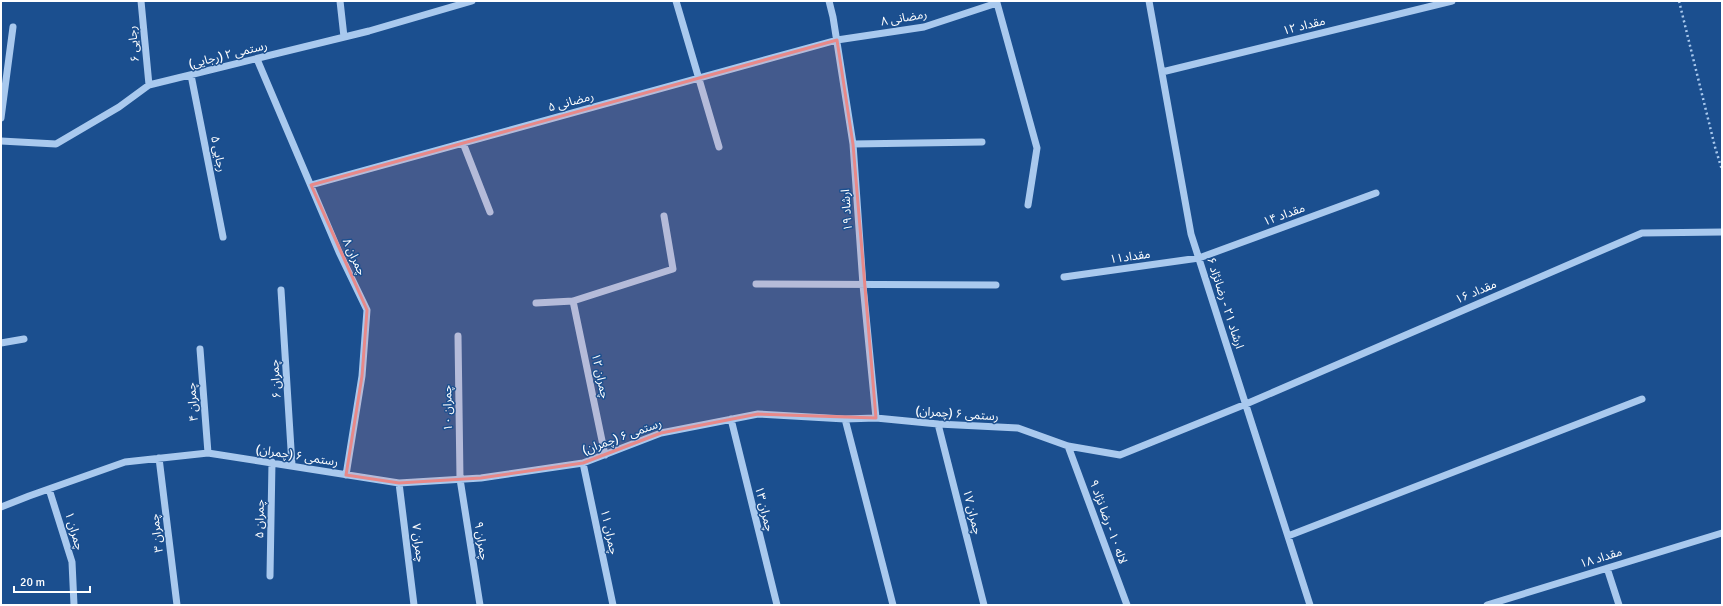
<svg xmlns="http://www.w3.org/2000/svg" width="1723" height="606" font-family="Signika,'Noto Sans Arabic',sans-serif">
<style>
.lines{fill:none;stroke-linecap:round;stroke-linejoin:round}
.path{stroke:#a9c9ee;stroke-width:2.5;stroke-dasharray:2 3;stroke-linecap:butt}
.minor{stroke:#a9c9ee;stroke-width:7}
.marked{fill:#e88989;fill-opacity:0.2;stroke:#e88989;stroke-width:3;stroke-linejoin:round}
.labels{text-anchor:middle;dominant-baseline:central;stroke-width:3;stroke-linejoin:round;paint-order:stroke}
.street-label{font-size:12px;fill:#fff;stroke:#1b4f8f}
</style>
<rect width="100%" height="100%" fill="#1b4f8f"/>
<g class="lines">
<path class="path" d="M1679,1L1715,147L1722,170"/>
<path class="minor" d="M141,1L149,85
M340,1L344,37
M676,1L719,147
M829,1L833,17L853,144L863,285L876,418
M1149,1L1191,234L1310,605
M257,59L339,252L367,310L362,376L346,475
M1162,72L1452,1
M191,75L223,237
M1,118L13,27
M1,141L56,144L119,107L149,85L369,31L472,1
M463,143L490,212
M853,144L982,142
M311,185L837,40L924,27L997,3L1037,148L1028,205
M1064,277L1199,258L1376,193
M756,284L996,285
M281,290L292,465
M573,301L605,455
M536,303L573,301L673,269L664,216
M458,336L460,479L480,605
M1,343L24,339
M200,349L208,453
M731,419L777,605
M845,419L893,605
M938,424L984,605
M1068,446L1127,605
M159,458L177,605
M583,463L613,605
M399,483L414,605
M49,489L72,562L74,605
M1,507L29,496L125,462L208,453L399,483L481,478L583,463L661,433L758,414L845,419L876,418L938,424L1018,428L1068,446L1120,455L1246,404L1642,233L1722,232
M1288,536L1642,399
M1607,568L1619,605
M270,576L272,462
M1487,605L1722,533"/>
</g>
<path class="marked" d="M837,40L853,144L876,418L758,414L661,433L583,463L481,478L399,483L346,475L362,376L367,310L311,185Z"/>
<g class="labels">
<g class="street-label">
<text transform="translate(904 18) rotate(-10)">رمضانی ۸</text>
<text transform="translate(1304 26) rotate(-14)">مقداد ۱۲</text>
<text transform="translate(134 44) rotate(-95)">رجایی ۶</text>
<text transform="translate(228 55) rotate(-14)">رستمی ۲ (رجایی)</text>
<text transform="translate(571 102) rotate(-15)">رمضانی ۵</text>
<text transform="translate(218 154) rotate(79)">رجایی ۵</text>
<text transform="translate(847 210) rotate(-94)">ارشاد ۱۹</text>
<text transform="translate(1284 215) rotate(-20)">مقداد ۱۴</text>
<text transform="translate(354 257) rotate(65)">چمران ۸</text>
<text transform="translate(1130 257) rotate(-8)">مقداد۱۱</text>
<text transform="translate(1476 292) rotate(-23)">مقداد ۱۶</text>
<text transform="translate(1225 303) rotate(72)">ارشاد ۲۱ - رضانژاد ۶</text>
<text transform="translate(600 376) rotate(78)">چمران ۱۲</text>
<text transform="translate(276 379) rotate(-94)">چمران ۶</text>
<text transform="translate(193 402) rotate(-94)">چمران ۴</text>
<text transform="translate(448 408) rotate(-91)">چمران ۱۰</text>
<text transform="translate(957 414) rotate(4)">رستمی ۶ (چمران)</text>
<text transform="translate(622 437) rotate(-20)">رستمی ۶ (چمران)</text>
<text transform="translate(297 456) rotate(9)">رستمی ۶ (چمران)</text>
<text transform="translate(764 509) rotate(76)">چمران ۱۳</text>
<text transform="translate(972 512) rotate(76)">چمران ۱۷</text>
<text transform="translate(260 519) rotate(-89)">چمران ۵</text>
<text transform="translate(1108 522) rotate(70)">لاله ۱۰ - رضا نژاد ۹</text>
<text transform="translate(74 531) rotate(73)">چمران ۱</text>
<text transform="translate(609 532) rotate(78)">چمران ۱۱</text>
<text transform="translate(157 533) rotate(-97)">چمران ۳</text>
<text transform="translate(481 541) rotate(81)">چمران ۹</text>
<text transform="translate(418 543) rotate(83)">چمران ۷</text>
<text transform="translate(1601 558) rotate(-17)">مقداد ۱۸</text>
</g>
</g>
<rect width="1723" height="606" fill="none" stroke="#ffffff" stroke-width="4"/>
<path d="M14 586v6h76v-6" fill="none" stroke="#ffffff" stroke-width="2"/>
<text x="20" y="586" font-size="12" fill="#ffffff" stroke="#1b4f8f" stroke-width="3" paint-order="stroke">20 m</text>
</svg>
